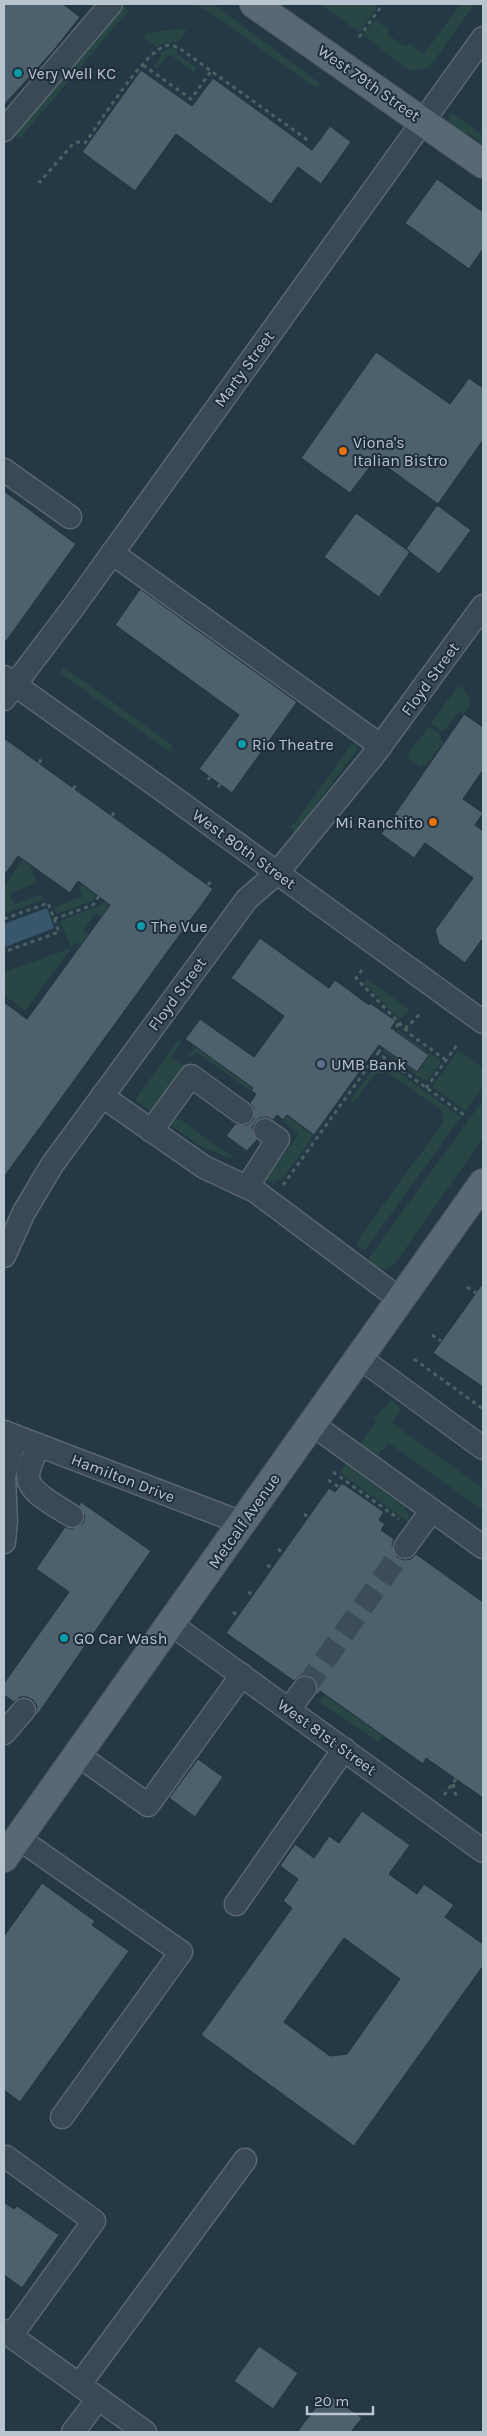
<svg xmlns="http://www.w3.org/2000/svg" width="487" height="2436" font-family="Karla,sans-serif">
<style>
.green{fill:#274644}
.water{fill:#38576d}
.building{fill:#4c606d;stroke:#21303c;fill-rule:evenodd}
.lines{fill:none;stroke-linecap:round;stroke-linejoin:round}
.minor-tunnel{stroke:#3b4d5a;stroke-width:22;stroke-dasharray:22 11;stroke-linecap:butt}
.minor-casing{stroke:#596772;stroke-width:25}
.major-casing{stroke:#475561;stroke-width:30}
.path{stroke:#486362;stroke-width:3;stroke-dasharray:4 4;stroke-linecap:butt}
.minor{stroke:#3a4954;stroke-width:22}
.major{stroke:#586974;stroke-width:28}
.culture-dot{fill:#0f9aa8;stroke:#1f2e3a;stroke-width:2}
.food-dot{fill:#e8710a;stroke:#1f2e3a;stroke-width:2}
.service-dot{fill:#5c6f8a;stroke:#1f2e3a;stroke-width:2}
.labels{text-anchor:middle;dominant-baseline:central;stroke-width:4;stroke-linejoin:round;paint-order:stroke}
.poi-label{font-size:16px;fill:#b8c4ce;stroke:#1f2e3a;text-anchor:start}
.street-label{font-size:16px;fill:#b8c4ce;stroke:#1f2e3a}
</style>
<rect width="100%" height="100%" fill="#253845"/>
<path class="green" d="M183,4H213L321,84L314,87L209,12L195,4Z
M320,4H373L377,7L359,32Z
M460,4H475L429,68L412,71L404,67L363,35L375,20L390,30L387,34L406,47L409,43L424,54Z
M122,5L130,12L123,17L21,137H14Z
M184,28L186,31L178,42H166L156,47L143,37L147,33Z
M169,48L177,49V54L197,68L194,72L171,55L166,57L157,69L154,66L161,56L159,53Z
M449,113L457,116L483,136V144L469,134L460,135L450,124Z
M64,667L171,744L172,751L167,750L60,673Z
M458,686C471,692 473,703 464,714L459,712L443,732L431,723Z
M429,726L441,735L439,738L444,742L426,766L423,764L420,767L406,757Z
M351,745H358L356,751L296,832L291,828V825L295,823Z
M28,853L36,864L30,866L37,883L10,893L14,904L41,895L43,900L4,914V886Z
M83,885L97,895L92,901L57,914L54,907L82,896L78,887Z
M105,900L110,905L102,916L96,913L83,931L88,935L81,945L76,942L25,1011L4,995V972L71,948L60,921L102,904Z
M366,978L410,1010L400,1019L398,1018L364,983Z
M398,1030L441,1061L426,1082L383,1051L384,1048L418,1072L429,1055L396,1032Z
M178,1040L181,1042L171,1057L182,1065L183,1063L186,1065L152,1112L135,1100Z
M196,1047L253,1088L251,1091L196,1052L192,1057L189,1056Z
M458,1050L483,1068V1087L466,1111L432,1087Z
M380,1059L461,1117L365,1250L357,1245L359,1238L442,1124C444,1117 443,1112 437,1107L386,1072L375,1074L354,1102L350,1101Z
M483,1100V1138L394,1265C385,1273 378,1268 368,1261L371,1255Z
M287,1115L314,1135L281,1181L277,1179L274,1184L267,1179L298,1134L283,1121Z
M172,1118L181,1120L237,1160L201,1147L167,1122Z
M391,1400L401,1408L392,1423L483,1488V1511L389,1443L377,1455L359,1445L376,1421L371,1417L377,1416Z
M345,1464L404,1506L409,1515L408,1522L339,1472Z
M329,1688L339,1705L383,1736L378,1742L319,1702Z"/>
<path class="water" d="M47,908L54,928L5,947L4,924Z"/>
<path class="building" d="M4,4H63L80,17L54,50L4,105Z
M141,70L192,106L213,78L312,150L330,126L351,142L321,184L298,167L271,204L176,134L135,191L82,152Z
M437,179L483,212V249L469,269L405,223Z
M376,352L450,404L469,378L483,388V440L438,504L376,459L350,493L301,458Z
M4,491L76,544L4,644Z
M437,505L471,530L439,574L406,549Z
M356,513L410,552L379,597L324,557Z
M140,589L297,702L232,793L199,769L239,715L115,625Z
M464,714L483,727V770L463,799L483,813L475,825L483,831V938L465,963L439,944L435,930L473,878L425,843L414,858L381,834Z
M4,738L213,889L4,1177V1002L27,1019L110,905L78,881L70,893L18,856L4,876Z
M260,938L329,988L335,980L369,1005L370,1003L396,1021L391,1028L429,1055L417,1072L379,1045L314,1135L287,1115L283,1120L277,1115L273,1120L267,1117L260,1118L255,1122L252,1128L257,1140L247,1151L226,1136L235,1124L247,1125L253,1120L254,1108L250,1103L256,1094L251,1091L253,1088L185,1039L200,1019L254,1057L284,1016L231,978Z
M483,1283V1387L433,1353Z
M342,1483L384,1512L379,1520L385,1524L381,1530L394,1539L392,1546L397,1557L404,1560L411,1559L416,1554L483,1602V1798L426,1758L423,1764L320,1691L316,1697L317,1683L313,1677L300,1676L294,1681L226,1633L329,1488L335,1492Z
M81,1502L151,1551L35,1718L37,1706L33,1700L27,1697H20L14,1702L4,1695V1683L69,1592L36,1569L65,1527L72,1529L83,1523L85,1516L79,1505Z
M198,1759L223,1777L195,1817L169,1798Z
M362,1811L410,1845L389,1874L417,1894L424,1884L454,1905L445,1917L483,1944V1966L354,2146L201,2035L292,1908L283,1901L298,1879L280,1866L295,1844L314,1858L329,1836L339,1843ZM344,1938L400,1979L347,2054L330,2056L284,2022Z
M42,1883L95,1921L92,1925L129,1951L20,2102L4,2090V1936Z
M4,2202L14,2209L17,2206L59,2235L22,2288L4,2275Z
M259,2346L298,2373L273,2409L234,2381Z
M327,2393L362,2418L351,2432H297Z"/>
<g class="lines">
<path class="minor-tunnel" d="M305,1688L405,1547"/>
<g class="minor-casing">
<path id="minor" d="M4,130L111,4
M4,470L70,517
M112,553L381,746
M4,677L160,788L483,1022
M4,699L75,605L483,38
M102,1096L204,1167L255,1191L401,1300
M151,1131L191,1076L242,1113
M247,1187L278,1139L265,1130
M4,1256L24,1212L52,1165L247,899L277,873L373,756L483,606
M360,1358L483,1448
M312,1424L483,1547
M4,1432L242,1523
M39,1445C35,1455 29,1465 28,1475C27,1493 59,1507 72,1516
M4,1542L6,1521L4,1476L16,1437
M405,1547L432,1510
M171,1624L483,1851
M289,1709L305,1688
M4,1733L24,1710
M78,1755L148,1805L242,1675
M18,1838L181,1952L62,2117
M236,1904L344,1749
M6,2157L94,2221L11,2336
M4,2331L145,2432
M79,2385L245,2160
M73,2432L98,2399"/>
</g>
<g class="major-casing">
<path id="major" d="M254,4L483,164
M4,1858L483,1183"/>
</g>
<path class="path" d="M359,37L383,4
M143,65L191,99L211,71
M38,181L40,182L72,145L77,142L85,143C101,121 139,60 161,48C167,44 173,45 179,48L309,141
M39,763L42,758
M208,780L210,777
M218,787L220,784
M73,789L77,784
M112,816L115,811
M208,885L211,881
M4,919L48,903L59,932L4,952
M54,919L93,905L99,896
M362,970L356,978L411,1035L446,1060
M405,1029L420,1014
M378,1053L399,1023
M426,1088L457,1045
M283,1185L378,1053L467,1117
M467,1287L476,1293
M432,1335L441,1341
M414,1359L483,1409
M333,1472L399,1519
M328,1480L339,1487
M304,1514L308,1517
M278,1549L283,1553
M267,1565L272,1568
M248,1592L253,1595
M233,1612L238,1616
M453,1784L456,1796
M444,1795L456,1779"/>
<use href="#minor" class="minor"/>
<use href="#major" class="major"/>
</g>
<g class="culture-dot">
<circle cx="18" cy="73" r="5"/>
<circle cx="242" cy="744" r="5"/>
<circle cx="141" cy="926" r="5"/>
<circle cx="64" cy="1638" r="5"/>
</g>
<g class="food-dot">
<circle cx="343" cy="451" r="5"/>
<circle cx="433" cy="822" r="5"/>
</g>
<circle class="service-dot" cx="321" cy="1064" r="5"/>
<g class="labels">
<g class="poi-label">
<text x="28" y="73">Very Well KC</text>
<text x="353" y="442">Viona's<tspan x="353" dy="18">Italian Bistro</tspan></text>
<text x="252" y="744">Rio Theatre</text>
<text x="423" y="822" text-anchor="end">Mi Ranchito</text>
<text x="151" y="926">The Vue</text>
<text x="331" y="1064">UMB Bank</text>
<text x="74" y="1638">GO Car Wash</text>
</g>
<g class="street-label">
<text transform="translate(369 83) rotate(35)">West 79th Street</text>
<text transform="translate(244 369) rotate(-54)">Marty Street</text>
<text transform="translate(430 679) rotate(-54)">Floyd Street</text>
<text transform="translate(244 849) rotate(36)">West 80th Street</text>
<text transform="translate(177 994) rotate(-54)">Floyd Street</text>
<text transform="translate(123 1478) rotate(21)">Hamilton Drive</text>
<text transform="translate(244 1521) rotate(-55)">Metcalf Avenue</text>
<text transform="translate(327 1737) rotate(36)">West 81st Street</text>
</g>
</g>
<rect width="487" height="2436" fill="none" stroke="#b8c4ce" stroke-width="10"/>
<path d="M307 2406v8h66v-8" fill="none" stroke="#b8c4ce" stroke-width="2.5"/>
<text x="314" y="2406" font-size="15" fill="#b8c4ce" stroke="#1f2e3a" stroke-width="4" paint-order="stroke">20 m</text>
</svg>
